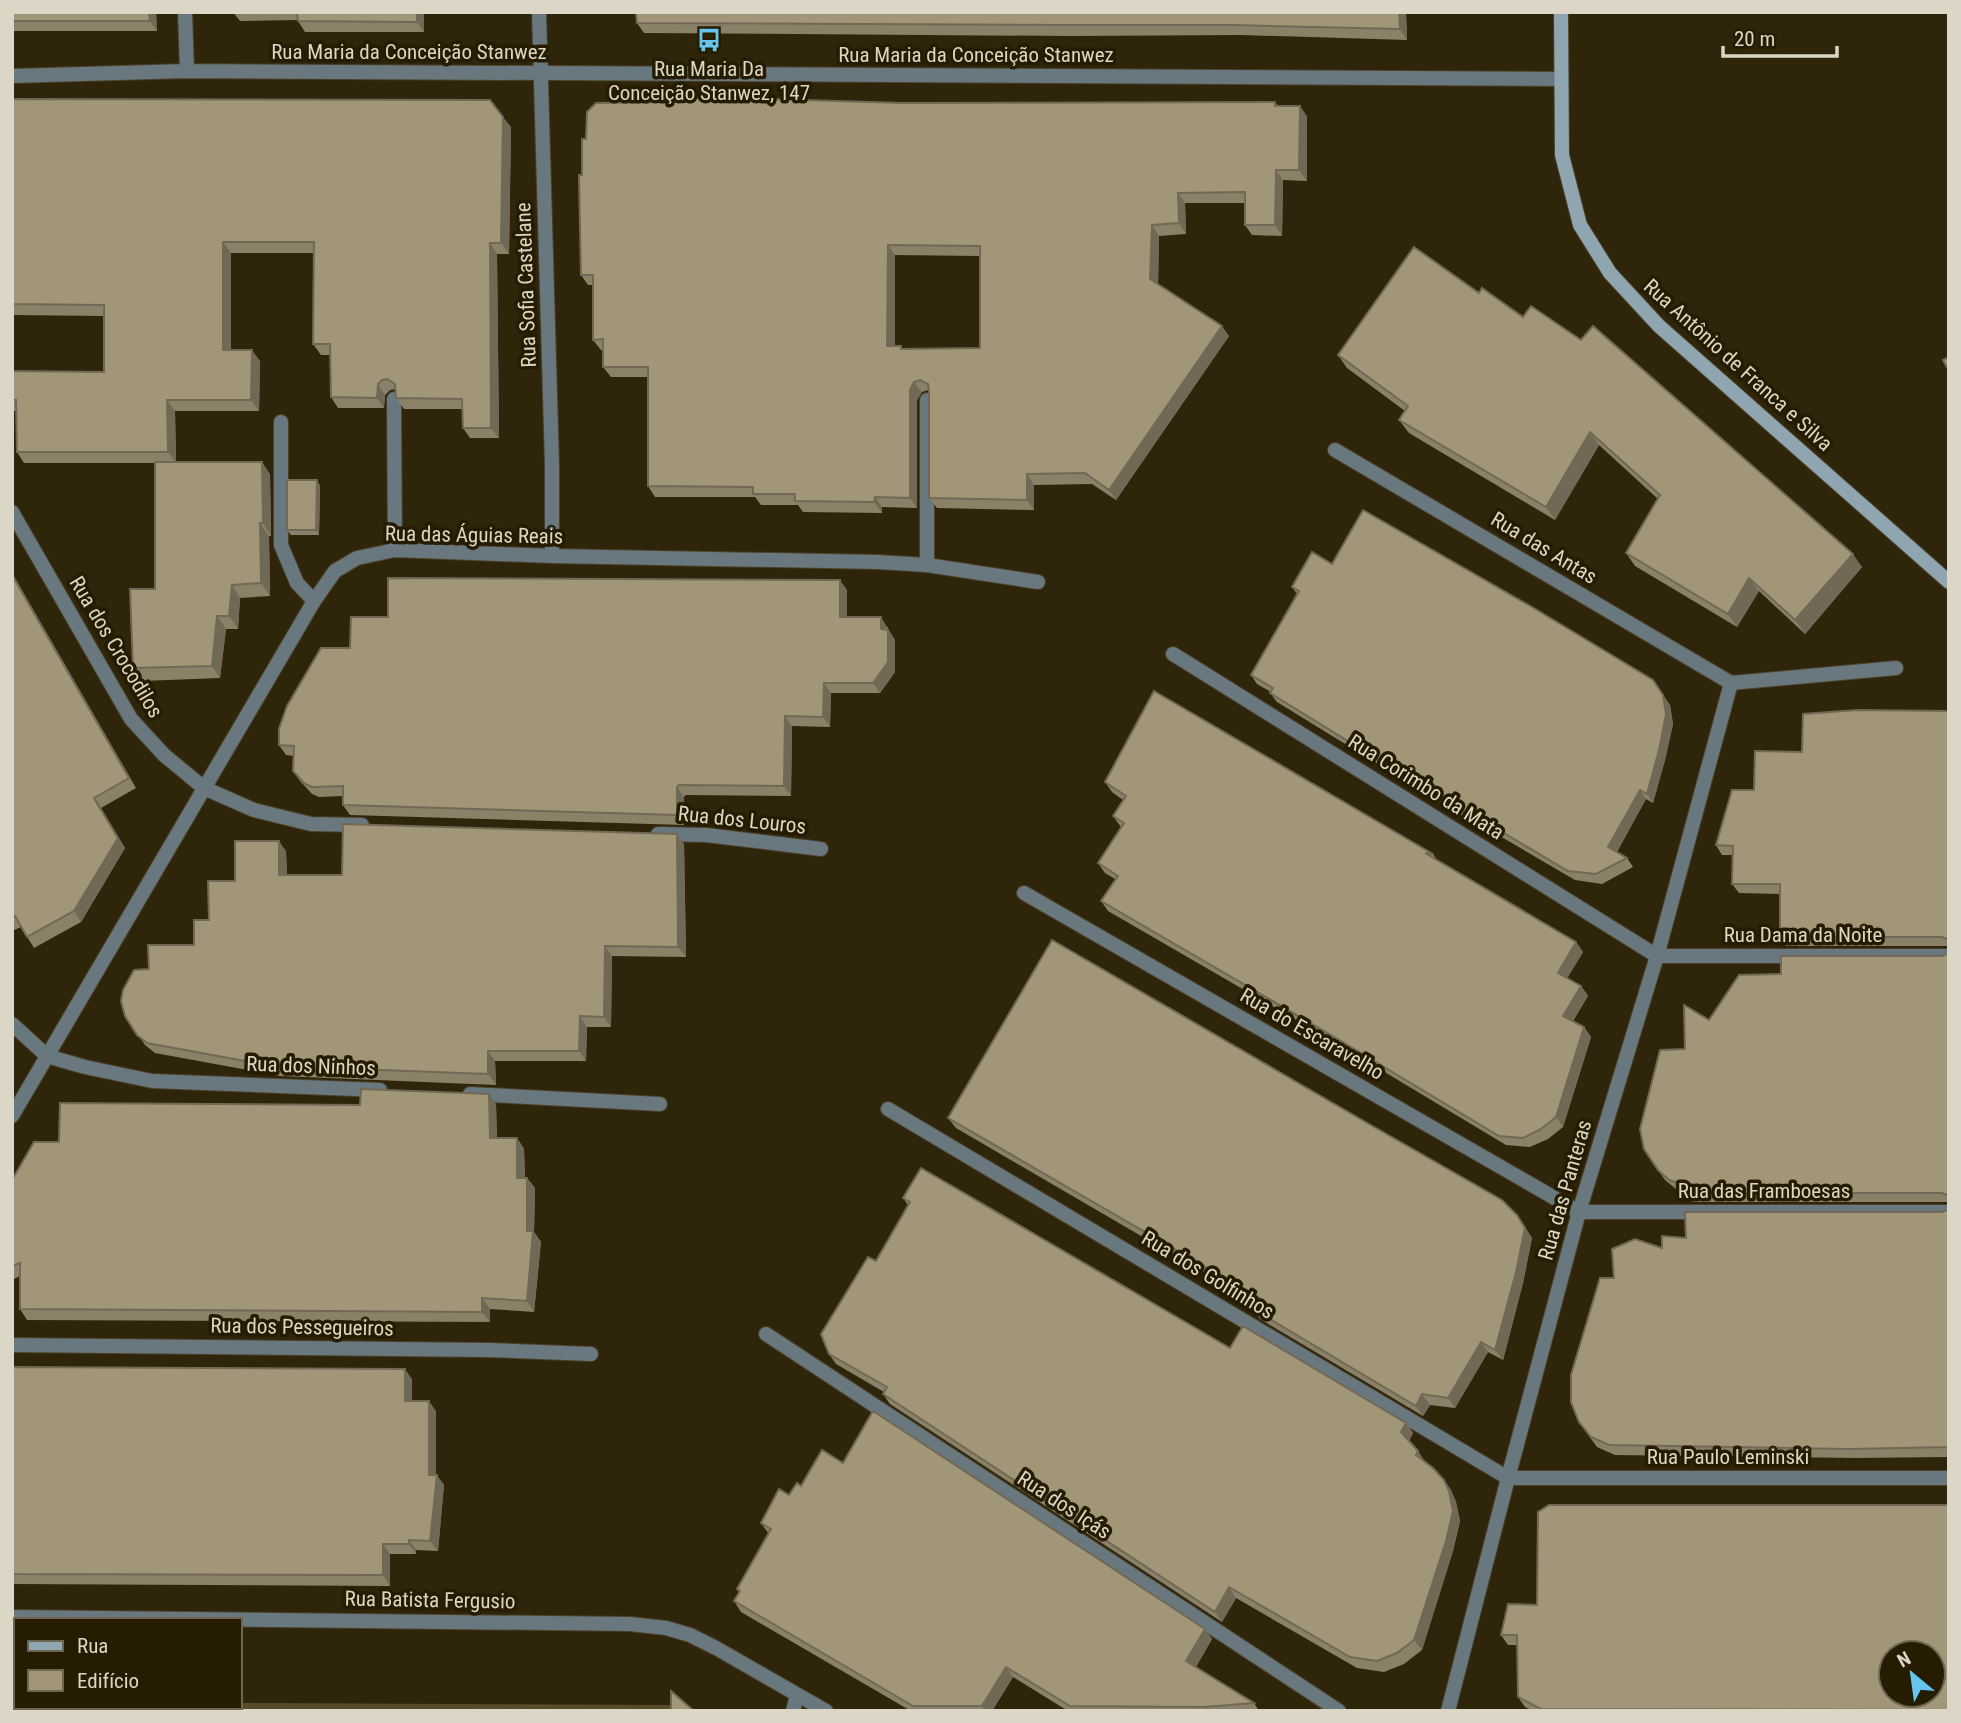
<svg xmlns="http://www.w3.org/2000/svg" width="1961" height="1723" font-family="'Roboto Condensed',sans-serif">
<style>
.green{fill:#584b2a}
.lines{fill:none;stroke-linecap:round;stroke-linejoin:round}
.lane-casing{stroke:#4b4129;stroke-width:16}
.street-casing{stroke:#4b4129;stroke-width:16}
.secondary-casing{stroke:#4b4129;stroke-width:16}
.lane{stroke:#69777e;stroke-width:14}
.street{stroke:#69777e;stroke-width:14}
.secondary{stroke:#8fa5b0;stroke-width:14}
.wall{fill:#8b8168;fill-rule:evenodd}
.shaded-wall{fill:#716955}
.building{fill:#a29679;stroke:#716955;stroke-width:2;fill-rule:evenodd}
.labels{text-anchor:middle;dominant-baseline:central;stroke-width:7;stroke-linejoin:round;paint-order:stroke}
.street-label{font-size:21px;fill:#dcd6c7;stroke:#261c02}
.poi-label{font-size:21px;fill:#dcd6c7;stroke:#261c02}
</style>
<rect width="100%" height="100%" fill="#2f250b"/>
<path class="green" d="M240,1703L671,1705V1711H83V1707H240Z"/>
<g class="lines">
<g class="lane-casing">
<path id="lane" d="M394,399L395,550
M927,400V565
M281,422V545L297,583L314,601
M793,1711L797,1695"/>
</g>
<g class="street-casing">
<path id="street" d="M185,12L187,71
M539,12L552,465V556
M12,76L187,71L1561,79
M1335,450L1731,683
M12,512L131,719L164,755L204,788L254,810L311,824L362,825
M1173,654L1657,956H1949
M1731,683L1896,668
M658,834L706,835L821,849
M1024,893L1579,1212H1949
M12,1024L47,1056L85,1067L152,1081L380,1090
M470,1094L660,1104
M888,1109L1508,1478H1949
M12,1116L314,601L335,571L357,558L395,550L552,556L878,562L927,565L1038,582
M766,1334L1339,1711
M12,1345L488,1350L591,1354
M12,1617L630,1624L666,1628L690,1635L716,1648L826,1711
M12,1675L16,1667
M1448,1711L1508,1478L1579,1212L1657,956L1731,683"/>
</g>
<g class="secondary-casing">
<path id="secondary" d="M1561,12L1562,155L1580,225L1610,273L1659,326L1949,582"/>
</g>
<use href="#lane" class="lane"/>
<use href="#street" class="street"/>
<use href="#secondary" class="secondary"/>
</g>
<path class="wall" d="M12,12H156L157,31H12Z
M233,12H424V32H305L298,21V20L240,21Z
M598,12H1406L1407,40L1241,35L1071,36L644,33L637,23L636,13Z
M12,99L511,127L509,254H497L499,438H470L463,428L462,409H404L396,398L395,389L390,390L385,395L384,408H338L331,397L330,355H321L313,344L314,253H231V350L260,361L259,411H175L176,462L270,474L271,536H269L270,596L240,598L238,629H226L220,678L142,681L133,668L155,589V463H24L17,452L16,411H12V371L104,372V316L12,315Z
M1275,102L1278,106L1307,116V181L1283,180L1282,236L1252,235L1245,225V203H1185L1186,234L1159,236L1158,284L1229,336L1116,500L1092,484L1034,485V510L937,508L929,498V391L928,390L922,392L917,400V508L882,507V513L803,512L798,505H761L755,497H655L648,486V377H611L603,367V350H601L593,340V285H588L581,275L902,103ZM895,255L980,256V348L903,349L895,346Z
M1414,247L1862,567L1805,634L1759,591L1737,627L1635,566L1626,553L1658,499L1599,445L1555,520L1409,433L1399,420L1405,411L1347,368L1338,355Z
M317,480L320,486L319,535H291L287,530Z
M1332,564L1653,680L1670,705L1673,724L1665,760L1653,803L1646,799L1617,852L1627,858L1633,867L1602,884L1575,880L1481,825L1480,827L1277,702L1270,693L1271,692L1257,684L1251,675L1297,594L1292,587Z
M12,573L136,788L101,808L125,848L81,922L34,948L21,927L12,931Z
M847,590V617L888,627V630L895,640V672L880,693H831L830,727L792,726L791,796L686,795L684,797V825L350,815L343,805V796L319,797L312,794L300,781L293,771L294,756L286,755L279,745L350,648L388,617Z
M1949,711V946H1786L1780,937V894L1739,893L1732,884L1733,855H1722L1716,845L1754,790L1802,752Z
M1105,782L1433,854L1437,860L1576,942L1583,952L1567,978L1581,986L1588,996L1573,1021L1584,1027L1591,1037L1563,1127L1548,1139L1530,1147L1506,1145L1343,1047L1108,911L1101,901L1115,879L1105,873L1098,863L1121,827L1113,816L1123,800L1112,792Z
M684,844L686,957L612,956L611,1027H587L586,1061H495L496,1085L280,1076L155,1053L145,1045L125,1016L149,969L194,945L209,920L235,881L286,851L287,875H342Z
M1949,953V1202H1692L1685,1192L1676,1189L1665,1180L1658,1170L1685,1049L1709,1020L1781,974L1942,956Z
M496,1104L497,1138H517L524,1149L525,1178H527L535,1188L534,1232L541,1242L534,1312L490,1309V1322L27,1320L20,1309V1276L12,1280V1180L59,1142L360,1105Z
M948,1118L1517,1215L1532,1238L1523,1283L1503,1360L1488,1352L1455,1408L1430,1405L1423,1416L1260,1319L1253,1309L1256,1303L956,1128Z
M903,1198L1230,1348L1406,1423L1413,1433L1409,1441L1418,1451L1425,1462L1444,1480L1451,1490L1456,1502L1460,1521L1453,1551L1422,1650L1404,1664L1384,1672L1357,1668L1236,1598L1222,1622L890,1404L883,1394L884,1392L836,1364L829,1354L876,1261L908,1205Z
M1949,1209V1457L1856,1458L1615,1455L1597,1447L1579,1422L1614,1278L1662,1248L1686,1238L1942,1212L1948,1210Z
M12,1367L412,1379V1401L436,1411V1475L444,1485L438,1551L416,1550V1554H390V1586L12,1584Z
M843,1463L1205,1629L1212,1639L1196,1667L1254,1703L1259,1711H1068L1013,1677L992,1711H911L741,1612L734,1601L739,1593L737,1589L769,1534L761,1523L801,1486Z
M1949,1505V1711H1533L1525,1707L1518,1697L1517,1645H1508L1501,1635L1537,1605Z"/>
<path class="shaded-wall" d="M149,12H156L157,31L150,21Z
M417,12H424V32L417,22Z
M1399,12H1406L1407,40L1400,29Z
M1300,106L1307,116V181L1299,170Z
M503,117L511,127L509,254L501,243Z
M1276,170L1283,180L1282,236L1275,225Z
M1178,193L1185,203L1186,234L1179,223Z
M1152,225L1159,236L1158,289L1150,279Z
M223,242L231,253V361L223,350Z
M490,243L497,254L499,438L491,428Z
M888,245L895,255V356L887,346Z
M1222,326L1229,336L1116,500L1109,490Z
M252,350L260,361L259,411L251,400Z
M914,382L922,392L917,400V508L910,498V390Z
M378,384L385,395L384,408L377,398Z
M167,400L175,411L176,463L168,452Z
M1590,432L1599,445L1555,520L1546,507Z
M262,462L270,474L271,536L263,523Z
M1027,474L1034,485V510L1027,500Z
M317,480L320,486L319,535L316,530Z
M875,497L882,507V513L874,502Z
M260,523L269,536L270,596L261,583Z
M1853,554L1862,567L1805,634L1795,620Z
M12,573L136,788L129,778L12,575Z
M1749,578L1759,591L1737,627L1728,614Z
M840,580L847,590V627L840,617Z
M232,585L240,598L238,629L229,616Z
M217,616L226,629L220,678L212,666Z
M881,617L895,640V672L880,693L873,683L881,629Z
M824,683L831,693L830,727L823,717Z
M1663,695L1670,705L1673,724L1665,760L1653,803L1647,794Z
M785,716L792,726L791,796L784,786Z
M677,787L684,797V825L677,815Z
M1640,790L1646,799L1614,857L1608,847Z
M94,798L125,848L81,922L74,911Z
M1475,816L1481,825L1480,827L1473,818Z
M677,834L684,844L686,957L678,947Z
M279,841L286,851L287,886L279,875Z
M1576,942L1583,952L1565,982L1558,973Z
M605,946L612,956L611,1027L604,1017Z
M1581,986L1588,996L1570,1025L1563,1016Z
M580,1016L587,1027L586,1061L579,1051Z
M1584,1027L1591,1037L1563,1127L1556,1117Z
M488,1051L495,1061L496,1085L488,1074Z
M489,1094L496,1104L497,1149L490,1138Z
M517,1138L524,1149L525,1189L517,1178Z
M527,1178L535,1188L534,1232L541,1242L534,1312L527,1301Z
M1517,1215L1532,1238L1523,1283L1503,1360L1495,1350Z
M482,1298L490,1309V1322L482,1312Z
M1481,1342L1488,1352L1455,1408L1448,1398Z
M405,1369L412,1379V1411L405,1401Z
M1422,1394L1430,1405L1423,1416L1416,1406Z
M429,1401L436,1411V1480L437,1475L444,1485L438,1551L430,1541Z
M1406,1423L1413,1433L1408,1442L1401,1432Z
M1418,1451L1425,1462L1423,1466L1416,1455Z
M1444,1480L1451,1490L1456,1502L1460,1521L1453,1551L1422,1650L1414,1640Z
M409,1540L416,1550V1554L409,1544Z
M383,1544L390,1554V1586L383,1575Z
M1229,1587L1236,1598L1222,1622L1215,1612Z
M1205,1629L1212,1639L1193,1672L1186,1661Z
M1006,1667L1013,1677L992,1711H985L982,1706Z"/>
<path class="building" d="M12,12H149L150,21H12Z
M297,12H417V22L298,21Z
M636,12H1399L1400,29L1233,25H1064L637,23Z
M704,97L902,103L1275,102V106H1300L1299,170H1276L1275,225H1245V192L1178,193L1179,223L1152,225L1150,279L1222,326L1109,490L1085,473L1027,474V500L929,498V390L928,384L920,380L914,382L910,390V498L875,497L874,502L795,501V494H753V487L648,486V367H603V339L593,340V275H581L579,175H582V139H586L587,112L596,103L671,102V98ZM888,245L980,246V348L901,349V346H887Z
M12,99L490,100L503,117L501,243H490L491,428H463L462,399L396,398L395,384L387,379L382,380L378,384L377,398L331,397L330,344H313L314,242H223V350H252L251,400H167L168,452H17L16,400H12V371L104,372V305L12,304Z
M1414,247L1479,293L1482,288L1523,317L1531,306L1581,340L1593,326L1853,554L1795,620L1749,578L1728,614L1626,553L1660,495L1590,432L1546,507L1399,420L1408,406L1338,355Z
M1949,357V371L1943,360Z
M155,462H262L263,523H260L261,583L232,585L229,616H217L212,666L133,668L130,589H155Z
M287,480H317L316,530H287Z
M1363,510L1532,607L1653,680L1663,695L1666,714L1659,750L1647,794L1640,790L1608,847L1627,858L1596,874L1568,871L1475,816L1473,818L1270,693L1273,688L1251,675L1299,591L1292,587L1312,552L1332,564Z
M12,575L129,778L94,798L118,838L74,911L27,937L15,916L12,917Z
M388,578L840,580V617H881V629L888,630V662L873,683H824L823,717L785,716L784,786L679,785L677,787V815L343,805V786L312,787L305,784L293,771L294,746L279,745V729L287,706L321,648H350L351,617H388Z
M1154,691L1433,854L1425,853L1576,942L1558,973L1581,986L1563,1016L1584,1027L1556,1117L1541,1129L1523,1138L1499,1136L1336,1038L1101,901L1118,876L1098,863L1124,823L1113,816L1126,796L1105,782Z
M1858,710L1949,711V940L1942,937H1780V884H1732L1733,846L1716,845L1732,790H1754L1755,751L1802,752L1803,714Z
M343,824L677,834L678,947L605,946L604,1017L580,1016L579,1051H488V1074L273,1066L147,1043L137,1035L125,1016L121,1001L123,990L134,970L149,969L148,945H194V920H209L208,881H235V841H279V875H342Z
M1052,940L1369,1124L1502,1200L1517,1215L1525,1228L1516,1272L1495,1350L1481,1342L1448,1398L1422,1394L1416,1406L1253,1309L1259,1298L948,1118Z
M1949,953V1196L1942,1193H1685V1185L1669,1180L1658,1170L1644,1149L1640,1129L1660,1050L1685,1049L1684,1005L1709,1020L1739,975L1781,974V956H1942Z
M361,1089L489,1094L490,1138H517V1178H527V1231H533L527,1301L482,1298V1312L20,1309V1263L12,1266V1180L34,1142H59L60,1103L360,1105Z
M921,1168L1230,1348L1243,1326L1406,1423L1401,1432L1418,1451L1416,1455L1433,1468L1444,1480L1449,1491L1453,1511L1446,1541L1414,1640L1397,1653L1377,1661L1350,1657L1229,1587L1215,1612L883,1394L887,1387L829,1354L821,1334L868,1257L876,1261L910,1202L903,1198Z
M1949,1209V1447L1849,1449L1609,1445L1591,1437L1579,1422L1571,1402V1375L1600,1278H1614L1612,1249L1635,1239L1662,1248V1236L1686,1238L1685,1212H1942L1948,1210Z
M12,1367L405,1369V1401H429V1475H437L430,1541L409,1540V1544H383V1575L12,1574Z
M873,1411L1205,1629L1186,1661L1254,1703L1204,1707L1070,1706L1006,1667L982,1706H913L734,1601L740,1591L737,1589L771,1529L761,1523L779,1489L789,1495L797,1483L801,1486L822,1450L843,1463Z
M1549,1505H1949V1710L1541,1709L1518,1697L1517,1635H1501L1508,1604L1537,1605L1538,1512ZM1891,1653H1933V1695H1891Z
M671,1691L694,1711H671Z"/>
<defs>
<g id="bus-bare" transform="scale(1.89)"><path d="M-5-6H5V4H4V6H2V4H-2V6H-4V4H-5ZM-3.5-4V0h7V-4ZM-3.5 1.2v1.5H-2V1.2ZM2 1.2v1.5H3.5V1.2Z" fill="#65c5ee" stroke="#261c02" stroke-width="2.5" paint-order="stroke"/></g>
</defs>
<g fill-rule="evenodd">
<use href="#bus-bare" x="709" y="40"/>
</g>
<g class="labels">
<g class="street-label">
<text x="409" y="52">Rua Maria da Conceição Stanwez</text>
<text x="976" y="55">Rua Maria da Conceição Stanwez</text>
<text transform="translate(526 285) rotate(-92)">Rua Sofia Castelane</text>
<text transform="translate(1738 365) rotate(42)">Rua Antônio de Franca e Silva</text>
<text transform="translate(474 535) rotate(1)">Rua das Águias Reais</text>
<text transform="translate(1544 548) rotate(31)">Rua das Antas</text>
<text transform="translate(116 647) rotate(59)">Rua dos Crocodilos</text>
<text transform="translate(1426 787) rotate(32)">Rua Corimbo da Mata</text>
<text transform="translate(742 820) rotate(6)">Rua dos Louros</text>
<text x="1803" y="935">Rua Dama da Noite</text>
<text transform="translate(1312 1034) rotate(30)">Rua do Escaravelho</text>
<text transform="translate(311 1066) rotate(2)">Rua dos Ninhos</text>
<text transform="translate(1565 1190) rotate(-74)">Rua das Panteras</text>
<text x="1764" y="1191">Rua das Framboesas</text>
<text transform="translate(1208 1275) rotate(31)">Rua dos Golfinhos</text>
<text transform="translate(302 1327) rotate(1)">Rua dos Pessegueiros</text>
<text x="1728" y="1457">Rua Paulo Leminski</text>
<text transform="translate(1064 1505) rotate(33)">Rua dos Içás</text>
<text transform="translate(430 1600) rotate(1)">Rua Batista Fergusio</text>
</g>
<g class="poi-label">
<text x="709" y="69">Rua Maria Da<tspan x="709" dy="24">Conceição Stanwez, 147</tspan></text>
</g>
</g>
<rect width="1961" height="1723" fill="none" stroke="#dcd6c7" stroke-width="28"/>
<rect x="14" y="1618" width="228" height="91" fill="#261c02" stroke="#6f6651" stroke-width="2"/>
<rect x="28" y="1641" width="35" height="10" fill="#8fa5b0" stroke="#6f6651" stroke-width="2"/>
<text x="77" y="1653" font-size="21" fill="#dcd6c7">Rua</text>
<rect x="28" y="1670" width="35" height="21" fill="#a29679" stroke="#6f6651" stroke-width="2"/>
<text x="77" y="1688" font-size="21" fill="#dcd6c7">Edifício</text>
<g transform="translate(1912 1674) rotate(331)"><circle r="33" fill="#261c02" stroke="#6f6651" stroke-width="2"/>
<path d="M0-5L12 26L0 18L-12 26Z" fill="#65c5ee"/>
<text y="-10" font-size="19" font-weight="bold" text-anchor="middle" fill="#dcd6c7">N</text>
</g>
<path d="M1723 46v10h114v-10" fill="none" stroke="#dcd6c7" stroke-width="3.5"/>
<text x="1734" y="46" font-size="21" fill="#dcd6c7" stroke="#261c02" stroke-width="5" paint-order="stroke">20 m</text>
</svg>
